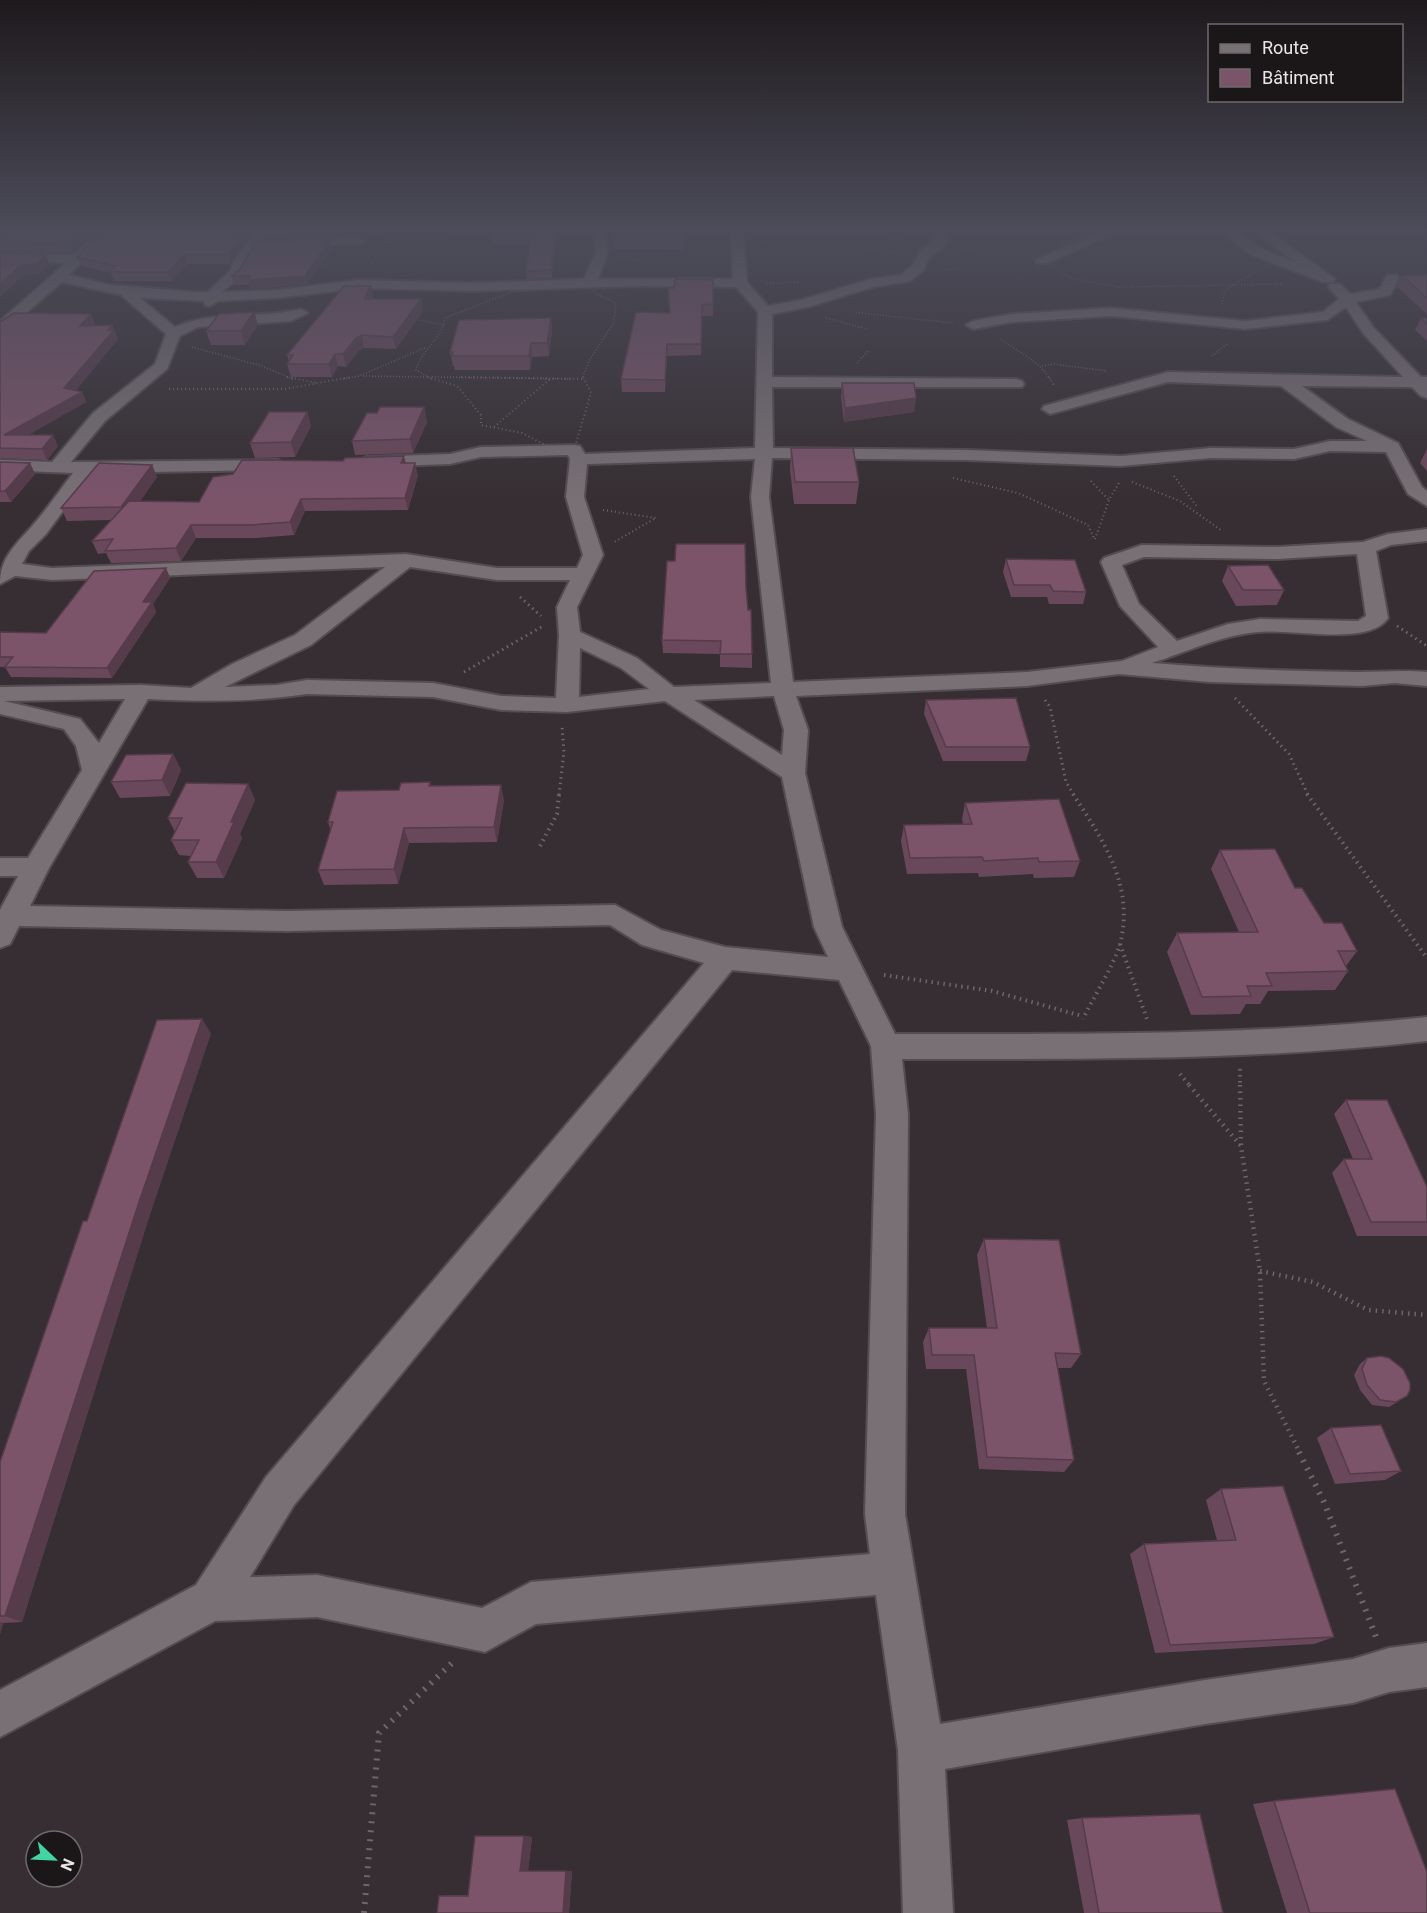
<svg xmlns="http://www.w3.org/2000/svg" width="1427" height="1913" font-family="Roboto,sans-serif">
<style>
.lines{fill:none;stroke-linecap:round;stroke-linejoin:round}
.street-casing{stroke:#534c50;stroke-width:4}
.path-far5{stroke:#6e666a;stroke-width:1.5;stroke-dasharray:1 2;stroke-linecap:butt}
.path-far4{stroke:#6e666a;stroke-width:2;stroke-dasharray:1 3;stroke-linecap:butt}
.path-far3{stroke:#6e666a;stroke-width:3;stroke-dasharray:1.5 4;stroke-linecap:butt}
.path-far2{stroke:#6e666a;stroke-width:4;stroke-dasharray:1.5 4.5;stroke-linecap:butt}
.path-far1{stroke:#6e666a;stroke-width:4.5;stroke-dasharray:1.5 5;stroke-linecap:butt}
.path{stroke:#6e666a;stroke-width:6;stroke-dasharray:2 7;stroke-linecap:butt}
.street{fill:#797075;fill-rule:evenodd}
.wall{fill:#6a485b}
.shaded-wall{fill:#563b4a}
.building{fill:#7b546a;stroke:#563b4a;stroke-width:1.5}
</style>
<rect width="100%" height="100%" fill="#362e32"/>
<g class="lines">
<g class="street-casing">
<path id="street" d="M97,231H110L69,275L110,285L195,292H208L230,271L234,260L255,231H268L248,260L241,276L222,292L277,290L360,280L472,283L584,279L596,252L593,231H605L608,252L598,279H733L731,231H743L747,282L768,306L801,300L871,279L901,275L912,266L920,251L933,242L937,231H949L944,247L930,256L923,271L910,281L873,287L808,307L772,314V377L1016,379L1022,381L1024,384L1022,387H772L773,448L967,450L1121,456L1211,448L1294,449L1330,441H1367L1336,427L1281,386L1168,382L1050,414L1042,409L1044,406L1168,372L1403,377L1363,333L1346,307L1327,320L1245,329L1111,316L1012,322L973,329L966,325L973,321L1012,314L1111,308L1245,321L1323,312L1339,299L1328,287L1330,284H1340L1350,294L1380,289L1387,275H1397L1399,278L1390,295L1356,302L1373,327L1421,377H1427V398L1421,396L1412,387L1302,386L1348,419L1398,443L1422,487L1427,491V506L1408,494L1386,452L1330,451L1294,459L1211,458L1121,466L967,460L772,458L769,497L793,682L1027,672L1122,661L1158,647L1120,606L1101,562L1104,558L1142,545L1278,547L1363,542L1388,534L1427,529V541L1391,545L1376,551L1388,618C1368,647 1291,628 1258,632C1222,635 1186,652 1152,663C1221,669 1290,671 1358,672C1383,672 1402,670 1427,672V686L1395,683L1362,686L1210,682L1119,674L1027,686L796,696L808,730L805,773L842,927L895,1034C1073,1034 1250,1036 1427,1017V1041C1252,1061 1078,1059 902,1059L908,1114L905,1514L940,1724L1205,1680L1353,1659L1389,1648L1427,1643V1687L1389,1692L1353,1703L1205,1724L945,1769L953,1913H903L898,1750L876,1595L536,1624L485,1652L317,1617L215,1621L0,1737V1690L196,1585L266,1477L704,963L642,945L610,925L287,931L19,926L10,944L0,948V910L18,876H0V858H28L82,770L76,746L64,729L0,714V687L141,685L191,688L232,664L295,635L385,567L52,580L15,576L0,584C0,557 16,545 33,525C47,509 60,490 73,473L0,470V460L52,462L93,413L155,364L166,334L121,295L62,282L5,331L0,332V321L66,263L0,260V252L74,255ZM639,286L736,287L758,312L755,448L585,454L580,446L574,445L481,447L450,454L366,457L357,462L366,467L450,464L481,457L568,455L570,459L566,497L583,555L577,568H497L406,554L52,568L22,564L29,551L46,534L91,473L278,470L287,465L278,460L71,462L105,421L167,369L180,336L198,327L291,321L308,313L301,309C261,319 212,310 175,327L140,298L204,301L205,305L210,306L218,301L277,298L360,288L472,291ZM755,459L751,497L771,683L674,687L637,658L580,632L577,607L603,555L584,497L587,464ZM1357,554L1366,616L1358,621L1260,619L1228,624L1177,641L1139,604L1122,565L1144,557L1278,559ZM410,567L497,580H570L557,607L559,635L556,698L501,696L433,683L307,680L276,685L225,687L311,645ZM580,648L621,668L649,689L579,697ZM307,694L433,697L501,710L567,712L665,701L782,777L814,927L828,957L725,947L661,930L615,905L287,911L30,906L49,868L148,699C201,702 254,702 307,694ZM774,696L784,730L782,755L694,700ZM125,699L99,743L80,719L4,701ZM732,970L839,980L871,1046L876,1114L865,1514L870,1554L531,1582L482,1608L317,1575L250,1577L294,1505Z
M1103,231H1121L1047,263H1037L1035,260Z
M1223,231H1237L1259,248L1295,262L1254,231H1269L1335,279L1333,282H1323L1249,254Z
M358,237L364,241L363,244L292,246L286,242L292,238Z"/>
</g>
<path class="path-far5" d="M1031,231L1051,235
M377,238L389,231
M388,239L481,235
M894,239L911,236
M837,244L902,254
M959,248L975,250
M1022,254L1018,250L1029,244
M621,256L643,262
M371,264L392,231
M941,270L964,268
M1060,273L1078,280L1119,287L1282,284
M767,283L799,282
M1222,304L1225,290L1253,273
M853,312L953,323
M826,318L867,329
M413,319L444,325
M1001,339C1018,352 1039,361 1050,379
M192,347L262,366L293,379
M1212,356L1227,344
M857,363L869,350
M1042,366L1054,364L1107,371
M363,376L424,377
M432,377L573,379
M343,379L359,376L427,347
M432,379L416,370C422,349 442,339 445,318L512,292L588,285L597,294L616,303L614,322L589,361L582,379"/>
<path class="path-far4" d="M287,377L317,383
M427,377L457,386L481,415V425L522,433L545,445L574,450L591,393L583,377
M461,377L582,379
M1049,377L1055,387
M169,389H285L351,377
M494,427L550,379
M1174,476L1198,508
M953,478L1018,493L1088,525L1094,538
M1091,481L1109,500
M1132,482L1180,501L1222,531
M603,510L656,518L614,542
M1095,539L1109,500L1120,481"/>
<path class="path-far3" d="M520,597L541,616
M1397,626L1427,646
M464,672L543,626
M1235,698L1289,754L1308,795
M1045,700L1050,707L1066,782L1074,795
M559,795L564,752L562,726"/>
<path class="path-far2" d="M1073,794C1103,840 1135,886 1120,944C1114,965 1093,998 1083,1019
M1307,794L1427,958
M540,846L557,814L559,794
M1120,944L1147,1019
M884,975L992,991L1082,1016
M1240,1069V1087
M1180,1074L1191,1087"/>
<path class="path-far1" d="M1189,1085L1241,1146L1260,1271L1264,1381L1300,1453
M1240,1085L1241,1145
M1260,1271L1313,1282L1368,1310L1427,1315"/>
<path class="path" d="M1299,1452L1324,1502L1376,1637
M364,1913L379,1733L453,1662"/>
<use href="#street" class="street"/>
</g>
<path class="wall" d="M0,231H93L73,253L0,250Z
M253,231L230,264H188L171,281H114L110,273L81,266L77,257Z
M266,231H343L341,235L267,236Z
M493,231H557L552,278L527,279L526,271L530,245H492L491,237Z
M685,231L683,250L614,249L613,240Z
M332,248L307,284L250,289L249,285H234L232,276Z
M1402,275H1427V314L1397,287Z
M713,280V316H702L701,355L667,356L665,392H622L621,379L669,313L668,288H674Z
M371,286L374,298L373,299H421L423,311L396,349L364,348L359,350L346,367L338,366L332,377H291L287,364L289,361L287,355Z
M254,312L258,325L245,345H211L206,331Z
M551,318L552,331L549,356L532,357L530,370H455L454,366H453L450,352Z
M1421,318H1427V341L1415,330Z
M0,322L95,324L93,326L112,325L118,339L76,390L82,392L86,402L28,435L58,446L47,460L0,458Z
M842,383L916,398L914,412L844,422L841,397Z
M424,407L427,422L413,453L355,455L352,441L377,413Z
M307,412L311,426L295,457L255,458L250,443Z
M791,448L859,482L856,504H794L790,470Z
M1427,449V471L1420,463Z
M0,462L30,463L35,474L11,502H0Z
M406,463L418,475L408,510L305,511L294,535L256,538H196L181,561L111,563L106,553L98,554L92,541L111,520L67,521L61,508L152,465L157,477L140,501L199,502Z
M1006,559L1086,592L1083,604H1049L1047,597H1011L1003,572Z
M1228,566L1284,590L1277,605L1236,606L1222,581Z
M166,568L170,578L153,604L156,612L112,678L11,677L5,667H0V632L46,633Z
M746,588L752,654V668L720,667V654L663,653L662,640Z
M926,700L1030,747L1026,761H943L924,714Z
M173,754L181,770L170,796L120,798L111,782Z
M430,782L431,786L504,800L497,842L409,843L398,884L324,885L318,870L331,831L328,822L399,790Z
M248,784L255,800L240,834L242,838L224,878H197L188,862L191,856L179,855L171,840L175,832L168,818Z
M965,803L1080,861L1074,877L1034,878L1033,874L979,877L978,873L907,874L901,841L904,825L963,824L962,819Z
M1220,850L1295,888L1324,923L1357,951L1346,966L1348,971L1335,990L1268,991L1260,1004H1246L1240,1014L1191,1015L1167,952L1177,933L1239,932L1211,869Z
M211,1033L150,1214L22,1622L3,1623L0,1634V1462L87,1221Z
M1346,1100L1427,1187V1236H1357L1332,1173L1344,1159H1353L1334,1114Z
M984,1239L1081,1354L1071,1368H1058L1074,1460L1064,1472L979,1469L966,1369H926L923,1342L929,1328H987L977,1255Z
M1367,1358L1399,1401L1389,1407L1372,1405L1360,1390L1354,1375L1360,1364Z
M1331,1428L1401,1471L1385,1480L1335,1484L1317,1438Z
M1221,1489L1334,1637L1314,1644L1155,1653L1130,1554L1144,1544L1217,1540L1206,1500Z
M1274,1801L1427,1913H1287L1253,1804Z
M1082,1818L1223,1913H1084L1067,1820Z
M524,1836L532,1837L528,1871H572L569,1913H437L439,1896L450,1895H468Z"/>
<path class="shaded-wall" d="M81,231H93L73,253L70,244Z
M244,231H253L230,264L228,255Z
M556,231H557L552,278L551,270Z
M684,231H685L683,250V240Z
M330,239L332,248L307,284L250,289L248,280Z
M185,254L188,264L171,281L168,272Z
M46,255L49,264L41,273L24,275L0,297V284L20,266Z
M371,286L374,298L367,311L364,299Z
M421,299L423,311L396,349L393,337Z
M254,312L258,325L245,345L241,331Z
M91,314L95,324L84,336L80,326Z
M551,318L552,331L549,356L547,343Z
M112,325L118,339L69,399L64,388Z
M362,335L364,348L359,350L346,367L343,354L356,338Z
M531,343L532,357L530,370L529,356Z
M667,344V356L665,392V380Z
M335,354L338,366L332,377L329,364Z
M82,392L86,402L9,446L4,435Z
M916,398L914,412L844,422L845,408Z
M424,407L427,422L413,453L410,439Z
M307,412L311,426L295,457L291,442Z
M53,435L58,446L47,460L42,449Z
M404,456L407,468L401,463Z
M30,463L35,474L11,502L5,491Z
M415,463L418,475L408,510L405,498Z
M152,465L157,477L127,520L121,507Z
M301,499L305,511L294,535L290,522Z
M191,525L196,538L181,561L176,548Z
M166,568L170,578L153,604L156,612L112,678L107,668L143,602Z
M173,754L181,770L170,796L162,780Z
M248,784L255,800L240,834L242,838L224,878L216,862L231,822Z
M501,785L504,800L497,842L494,827Z
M404,828L409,843L398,884L394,869Z
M202,1019L211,1033L150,1214L22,1622L5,1616L139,1202Z
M0,1622L3,1623L0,1634Z
M524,1836L532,1837L528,1871H520Z
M566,1871H572L569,1913H563Z"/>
<path class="building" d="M0,231H81L70,244L0,242Z
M101,231H244L228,255L185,254L168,272H110L116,266L77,257Z
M493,231H556L551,270L526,271L531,237H491Z
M615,231H684L683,240H613Z
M330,239L305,276L248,280L251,276H232L240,269L257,240Z
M0,253L46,255L37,264L20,266L0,284Z
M1402,275H1427V298Z
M675,279L713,280V304L702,305L701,344H667L665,380L621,379L636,312L670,313L668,288H674Z
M344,286H371L364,299H421L393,337L362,335L356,338L343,354H335L329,364H287L293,355H287Z
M254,312L241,331H206L219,314Z
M14,313L91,314L80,326L112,325L108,330H114L64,388L82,392L4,435H53L42,449L0,448V322Z
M551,318L547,343H531L529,356H452L453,352H450L459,320Z
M1421,318H1427V324Z
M842,383H914L916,398L845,408Z
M380,407H424L410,439L352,441L367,413H377Z
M269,412H307L291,442L250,443Z
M791,448H853L859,482H795Z
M404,456L401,463H415L405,498L301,499L290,522L252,525H191L176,548L105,551L113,539L92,541L129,501L199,502L213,477L233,474L242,460L343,461L345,458Z
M0,462L30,463L5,491H0Z
M99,463L152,465L121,507L61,508Z
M676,544H745L746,588L748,610H751L752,654H720L721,641L662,640L667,561H675Z
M1006,559L1075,560L1086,592L1053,591L1050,585H1014Z
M1268,565L1284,590H1243L1228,566Z
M166,568L143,602H152L107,668L5,667L13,657H0V632L46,633L94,571Z
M1016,698L1030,747H946L926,700Z
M173,754L162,780L111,782L126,755Z
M430,782L429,786L501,785L494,827L404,828L394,869L318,870L333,822H328L337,791L399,790L401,783Z
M186,783L248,784L231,822H234L216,862H188L199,840H171L182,818H168Z
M1059,799L1080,861L1039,862L1038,858L984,861L982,857L910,858L904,825L972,824L965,803Z
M1275,849L1295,888H1302L1324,923H1342L1357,951H1338L1348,971L1266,973L1272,986H1247L1251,996L1202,997L1177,933L1258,932L1220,850Z
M202,1019L139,1202L5,1616H0V1462L83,1221H87L157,1020Z
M1346,1100H1387L1427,1187V1222H1371L1344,1159H1372Z
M984,1239L1059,1240L1081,1354L1055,1353L1074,1460L987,1457L974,1355H932L929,1328H997Z
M1381,1356L1389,1358L1403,1369L1410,1383V1390L1407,1396L1396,1402L1380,1400L1367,1385L1362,1369L1367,1358Z
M1381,1425L1401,1471L1350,1474L1331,1428Z
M1283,1486L1334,1637L1170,1645L1144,1544L1236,1540L1221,1489Z
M1395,1789L1427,1872V1913H1310L1274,1801Z
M1200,1814L1223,1913H1099L1082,1818Z
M475,1836H524L520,1871H566L563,1913H437L439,1896H468Z"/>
<linearGradient id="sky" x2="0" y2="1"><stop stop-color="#1e191c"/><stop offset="0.46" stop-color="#4c4c5a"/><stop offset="1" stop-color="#4c4c5a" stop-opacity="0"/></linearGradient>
<rect width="1427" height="499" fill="url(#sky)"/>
<rect x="1208" y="24" width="195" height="78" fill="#1b1719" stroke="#6e696c" stroke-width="1.5"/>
<rect x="1220" y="44" width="30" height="9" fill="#797075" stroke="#6e696c" stroke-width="1.5"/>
<text x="1262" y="54" font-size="18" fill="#ebe5e8">Route</text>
<rect x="1220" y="69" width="30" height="18" fill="#7b546a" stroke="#6e696c" stroke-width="1.5"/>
<text x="1262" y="84" font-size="18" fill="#ebe5e8">Bâtiment</text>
<g transform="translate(54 1859) rotate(113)"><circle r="28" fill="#1b1719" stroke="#6e696c" stroke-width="1.5"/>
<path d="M0-4.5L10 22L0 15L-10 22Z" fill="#42d4a1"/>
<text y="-9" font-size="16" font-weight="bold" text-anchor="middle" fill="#ebe5e8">N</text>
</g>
</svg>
